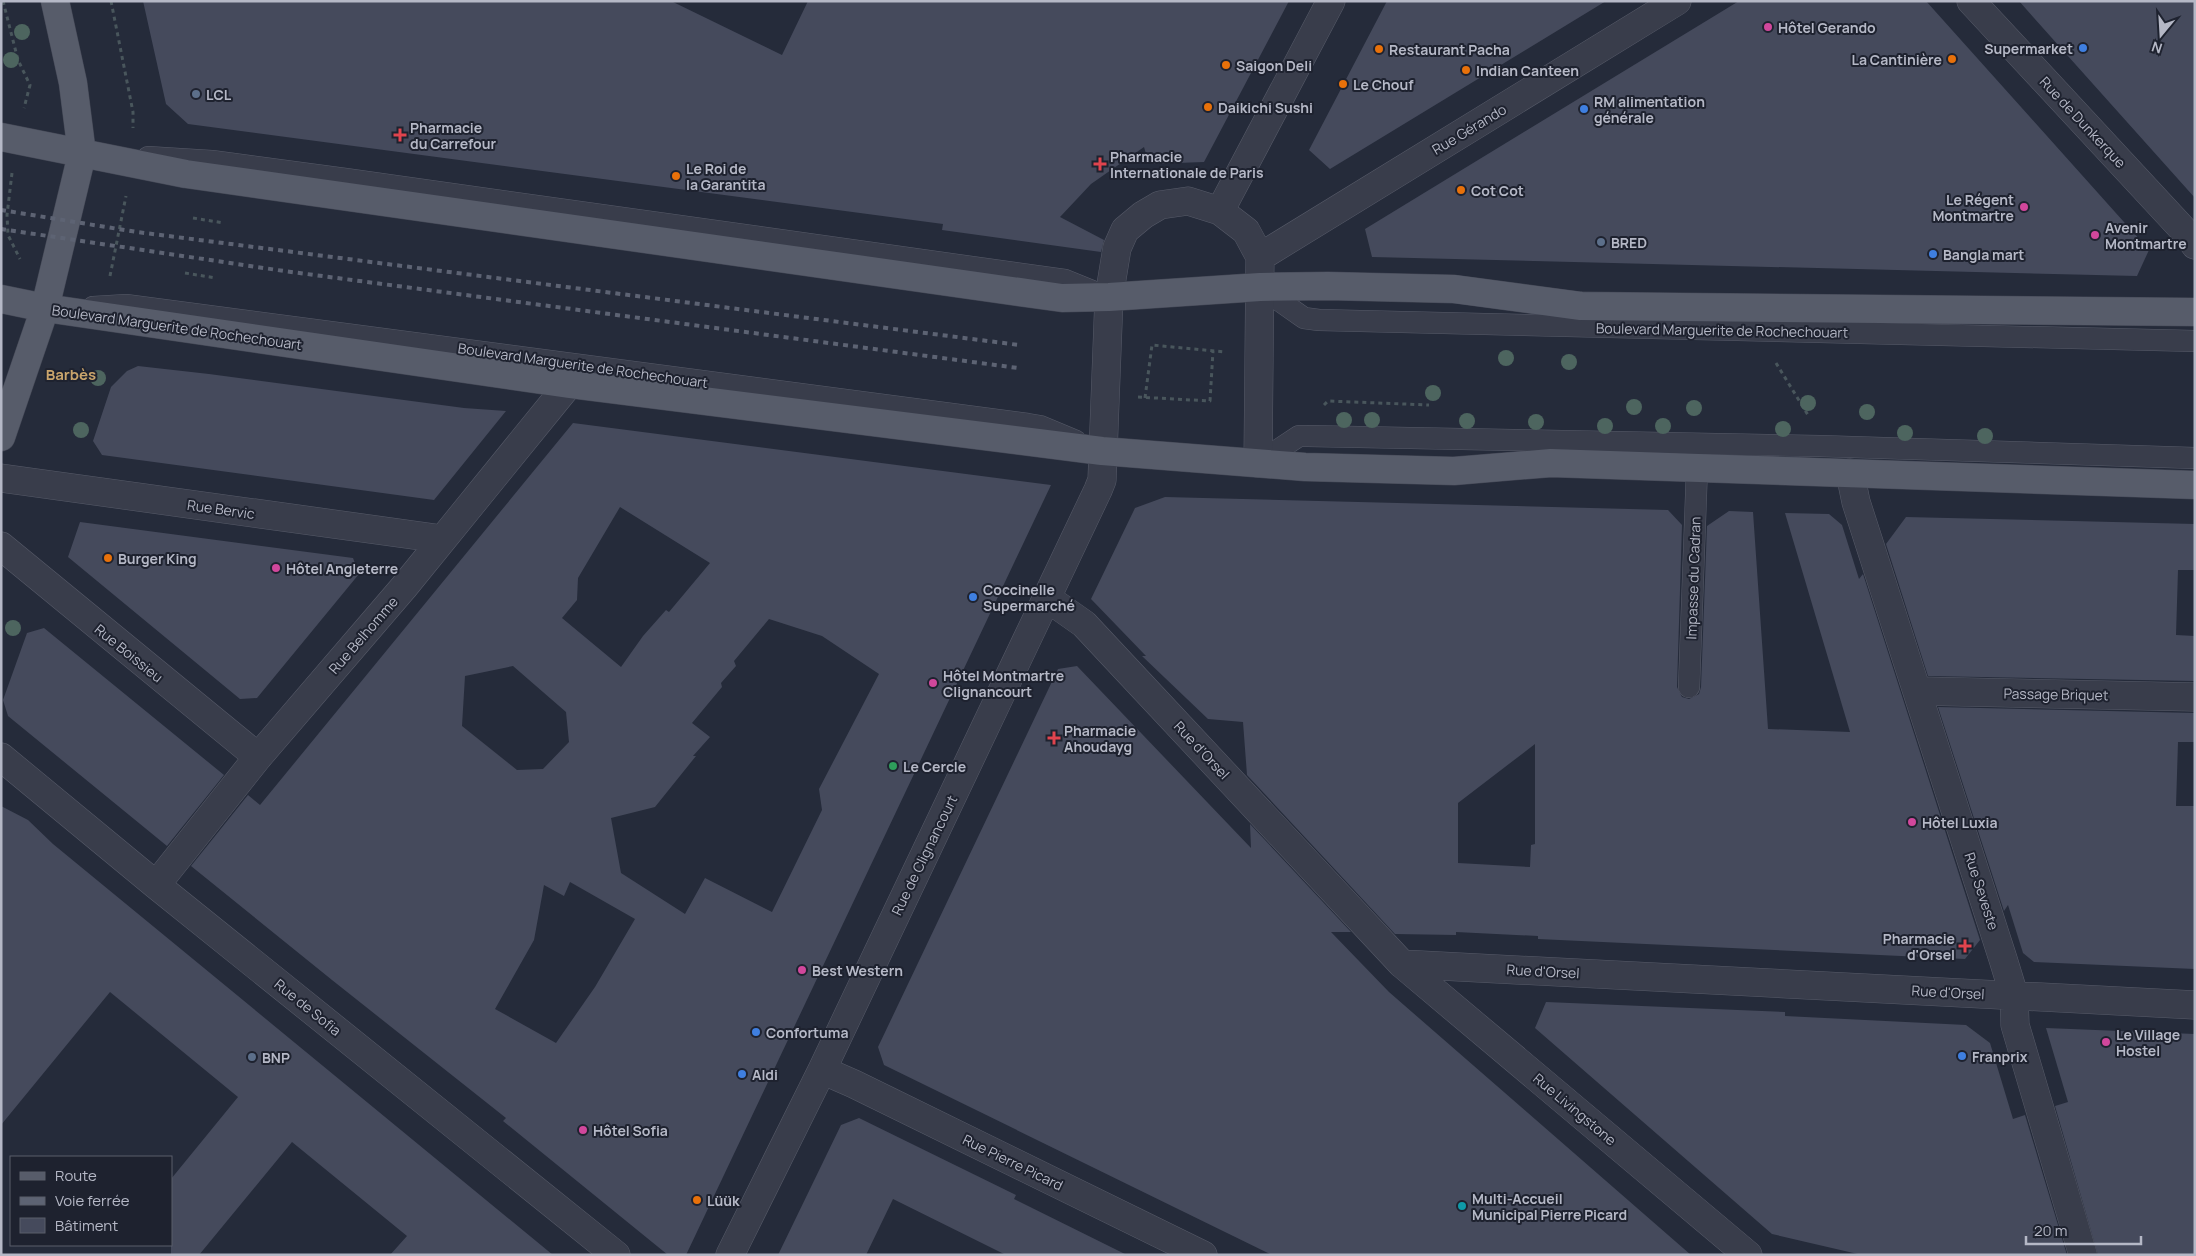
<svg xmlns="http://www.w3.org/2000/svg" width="2196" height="1256" font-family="Manrope,sans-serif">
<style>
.building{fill:#454a5c;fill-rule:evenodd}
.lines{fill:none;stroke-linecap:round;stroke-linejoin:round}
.lane-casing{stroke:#575b69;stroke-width:22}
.street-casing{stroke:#575b69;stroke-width:29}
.primary-casing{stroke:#424654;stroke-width:29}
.path{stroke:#49565c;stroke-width:3;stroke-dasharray:4 4;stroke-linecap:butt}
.lane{stroke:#393d4b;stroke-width:21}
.street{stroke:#393d4b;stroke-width:28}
.primary{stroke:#575c6a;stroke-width:28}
.rail{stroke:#5d6373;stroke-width:4;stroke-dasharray:5 5;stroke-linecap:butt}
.tree{fill:#4d655f}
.hotel-dot{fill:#d1479c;stroke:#1e222f;stroke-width:2}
.shop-dot{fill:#3f7fe0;stroke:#1e222f;stroke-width:2}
.food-dot{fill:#e8710a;stroke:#1e222f;stroke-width:2}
.service-dot{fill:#5c6f8a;stroke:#1e222f;stroke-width:2}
.health-dot{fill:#e0444e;stroke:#1e222f;stroke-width:2}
.leisure-dot{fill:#2e9e5b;stroke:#1e222f;stroke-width:2}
.culture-dot{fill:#0f9aa8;stroke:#1e222f;stroke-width:2}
.labels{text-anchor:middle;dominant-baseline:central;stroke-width:4;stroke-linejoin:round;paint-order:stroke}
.poi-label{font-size:14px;font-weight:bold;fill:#b5b8c6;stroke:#1e222f;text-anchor:start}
.street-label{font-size:14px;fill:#b5b8c6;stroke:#1e222f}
.neighbourhood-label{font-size:15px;font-weight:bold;fill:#caa56c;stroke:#1e222f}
</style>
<rect width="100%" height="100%" fill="#252b3a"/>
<path class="building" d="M143,1H671L782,55L808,1H1289L1204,162L1149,164L1144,147L1091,184L1060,217L1104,240L1101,252L942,230L943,224L188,124L166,104Z
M1387,1H1606L1330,169L1309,150Z
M1739,1H1926L2149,250L2137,276L1372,257L1365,229Z
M2019,1H2195V198L2059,46Z
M138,366L209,374L464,408L506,411L434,500L102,455L93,441L111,387L127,371Z
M573,423L1051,485L686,1255H668L503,1121L506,1118L332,980L191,866L248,795L260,805ZM620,507L710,563L669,612L666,610L643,636L621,667L562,618L577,600L578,578ZM769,619L822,636L879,674L819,789L822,810L772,912L705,878L685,914L621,873L611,818L655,807L696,756H693L710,737L692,723L722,687L721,683L736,666L734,661ZM513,666L566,712L569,742L543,769L517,770L462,726L465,676ZM570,882L635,919L595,987L556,1043L495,1009L534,940L544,885L564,896Z
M1165,497L1668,510L1682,525L1677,687L1682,697L1689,699L1699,694L1701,687L1707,526L1729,511L1753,512L1768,729L1850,732L1785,513L1829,514L1842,525L1859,579L1863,574L1980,940L1965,959L1538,939V936L1456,932V935L1395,934L1247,775L1243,722L1208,719L1142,656H1146L1091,599L1135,508ZM1535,744V844L1531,845L1530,867L1458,863V803Z
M1906,517L2195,524V570H2178L2176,635L2195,636V681L1928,676L1886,544Z
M80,522L353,558L359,574L257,698L240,699L68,557Z
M44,628L224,775L167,846L8,716L3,700L27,633Z
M1077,666L1251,848L1250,824L1351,932H1331L1389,992L1691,1255H1272L884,1065L878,1047L1058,669Z
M1938,707L2195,713V742H2178L2176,806H2195V969L2034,962L2023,953L2008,905L2004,911Z
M1,806L28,820L53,844L553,1255H390L407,1236L292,1142L199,1255H171V1179L238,1097L110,992L1,1125Z
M1546,1002L1785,1012V1016L1966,1025L1990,1043L2013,1119L2025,1115L2067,1255H1862L1772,1234L1535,1028Z
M2046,1028L2195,1034V1255H2098L2055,1106L2068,1102Z
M859,1118L1016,1195L1014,1199L1127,1255H1006L893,1199L866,1255H778L841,1125Z"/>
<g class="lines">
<g class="lane-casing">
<path id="lane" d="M148,157L212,161L346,179L1065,280L1102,295
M1260,287L1304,318L1319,320L2195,341
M93,307L126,305L1028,424L1040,426L1076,441
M1258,463L1299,436H1307L1820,446L2195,458
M1689,687L1697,468"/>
</g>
<g class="street-casing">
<path id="street" d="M1971,1L2189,236L2195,245
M1220,211L1331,1
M1260,257L1677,1
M1850,473L1856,502L2003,959L2014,995L2015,1025L2083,1255
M1,478L442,539
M1,546L258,757
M1047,598L1084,624L1402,964L1748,1255
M1918,691L2195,697
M1,757L156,885L616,1255
M156,885L258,757L404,587L569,384
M1402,964L2195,1005
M822,1070L854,1084L1203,1255
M730,1255L822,1070L1098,490L1102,480L1109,297L1117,248L1125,230L1143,215L1160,205L1188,201L1220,211L1246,231L1260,257L1258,463"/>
</g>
<g class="primary-casing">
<path id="primary" d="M1,137L186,174L1062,298L1109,297L1260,287L1328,286L1454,289L1581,306L2195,312
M1,299L45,308L569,384L1102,451L1305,467L1454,471L1551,463L2195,485
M1,437L45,308L82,154L73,83L55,1"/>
</g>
<path class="path" d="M3,1L18,60L30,85L24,108
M111,1L133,112V128
M12,173L7,215L8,235L20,259
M193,218L224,223
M185,273L216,278
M110,276L126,196
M1776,363L1808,415
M1138,397L1210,401L1213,351
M1145,398L1152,345L1225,352
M1324,405L1328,401L1429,405"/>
<use href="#lane" class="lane"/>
<use href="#street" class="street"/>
<use href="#primary" class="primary"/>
<path class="rail" d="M1,210L137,232L1019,345
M1,229L284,271L1018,368"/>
</g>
<g class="tree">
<circle cx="22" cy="32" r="8"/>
<circle cx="11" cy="60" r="8"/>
<circle cx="1506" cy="358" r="8"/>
<circle cx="1569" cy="362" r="8"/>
<circle cx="98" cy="378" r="8"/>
<circle cx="1433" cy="393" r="8"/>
<circle cx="1808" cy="403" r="8"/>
<circle cx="1634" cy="407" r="8"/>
<circle cx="1694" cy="408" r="8"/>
<circle cx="1867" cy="412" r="8"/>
<circle cx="1344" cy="420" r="8"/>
<circle cx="1372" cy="420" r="8"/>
<circle cx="1467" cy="421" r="8"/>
<circle cx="1536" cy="422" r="8"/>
<circle cx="1605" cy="426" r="8"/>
<circle cx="1663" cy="426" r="8"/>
<circle cx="1783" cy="429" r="8"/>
<circle cx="81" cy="430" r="8"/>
<circle cx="1905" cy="433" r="8"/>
<circle cx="1985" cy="436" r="8"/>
<circle cx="13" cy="628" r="8"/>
</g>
<g class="hotel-dot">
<circle cx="1768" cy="27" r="5"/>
<circle cx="2024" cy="207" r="5"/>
<circle cx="2095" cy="235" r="5"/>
<circle cx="276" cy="568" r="5"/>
<circle cx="933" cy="683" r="5"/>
<circle cx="1912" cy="822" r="5"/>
<circle cx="802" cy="970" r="5"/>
<circle cx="2106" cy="1042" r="5"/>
<circle cx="583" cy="1130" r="5"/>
</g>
<g class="shop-dot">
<circle cx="2083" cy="48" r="5"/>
<circle cx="1584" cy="109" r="5"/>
<circle cx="1933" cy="254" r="5"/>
<circle cx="973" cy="597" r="5"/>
<circle cx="756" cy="1032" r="5"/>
<circle cx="1962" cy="1056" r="5"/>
<circle cx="742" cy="1074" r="5"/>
</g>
<g class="food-dot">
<circle cx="1379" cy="49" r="5"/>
<circle cx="1952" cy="59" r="5"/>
<circle cx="1226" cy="65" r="5"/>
<circle cx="1466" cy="70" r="5"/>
<circle cx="1343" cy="84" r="5"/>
<circle cx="1208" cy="107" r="5"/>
<circle cx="676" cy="176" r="5"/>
<circle cx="1461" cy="190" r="5"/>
<circle cx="108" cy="558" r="5"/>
<circle cx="697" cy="1200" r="5"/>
</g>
<g class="service-dot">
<circle cx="196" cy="94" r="5"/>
<circle cx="1601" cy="242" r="5"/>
<circle cx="252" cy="1057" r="5"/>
</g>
<g class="health-dot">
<path d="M397.5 127.5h5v5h5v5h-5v5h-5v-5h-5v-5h5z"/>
<path d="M1097.5 156.5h5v5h5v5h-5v5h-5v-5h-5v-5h5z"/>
<path d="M1051.5 730.5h5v5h5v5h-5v5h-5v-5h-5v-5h5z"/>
<path d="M1962.5 938.5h5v5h5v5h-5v5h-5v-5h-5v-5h5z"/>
</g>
<circle class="leisure-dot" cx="893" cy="766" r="5"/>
<circle class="culture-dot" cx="1462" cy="1206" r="5"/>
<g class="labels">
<g class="poi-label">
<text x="1778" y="27">Hôtel Gerando</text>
<text x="2073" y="48" text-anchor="end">Supermarket</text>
<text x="1389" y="49">Restaurant Pacha</text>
<text x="1942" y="59" text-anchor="end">La Cantinière</text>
<text x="1236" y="65">Saigon Deli</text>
<text x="1476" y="70">Indian Canteen</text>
<text x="1353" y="84">Le Chouf</text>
<text x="206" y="94">LCL</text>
<text x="1594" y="101">RM alimentation<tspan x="1594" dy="16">générale</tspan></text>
<text x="1218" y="107">Daikichi Sushi</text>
<text x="410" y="127">Pharmacie<tspan x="410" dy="16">du Carrefour</tspan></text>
<text x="1110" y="156">Pharmacie<tspan x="1110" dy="16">Internationale de Paris</tspan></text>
<text x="686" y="168">Le Roi de<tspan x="686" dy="16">la Garantita</tspan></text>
<text x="1471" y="190">Cot Cot</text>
<text x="2014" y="199" text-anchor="end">Le Régent<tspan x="2014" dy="16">Montmartre</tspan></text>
<text x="2105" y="227">Avenir<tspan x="2105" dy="16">Montmartre</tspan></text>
<text x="1611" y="242">BRED</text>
<text x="1943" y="254">Bangla mart</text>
<text x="118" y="558">Burger King</text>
<text x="286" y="568">Hôtel Angleterre</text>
<text x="983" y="589">Coccinelle<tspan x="983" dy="16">Supermarché</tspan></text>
<text x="943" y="675">Hôtel Montmartre<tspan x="943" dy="16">Clignancourt</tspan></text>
<text x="1064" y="730">Pharmacie<tspan x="1064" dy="16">Ahoudayg</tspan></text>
<text x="903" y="766">Le Cercle</text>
<text x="1922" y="822">Hôtel Luxia</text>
<text x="1955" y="938" text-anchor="end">Pharmacie<tspan x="1955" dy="16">d'Orsel</tspan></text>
<text x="812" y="970">Best Western</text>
<text x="766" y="1032">Confortuma</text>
<text x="2116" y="1034">Le Village<tspan x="2116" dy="16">Hostel</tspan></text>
<text x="1972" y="1056">Franprix</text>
<text x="262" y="1057">BNP</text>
<text x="752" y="1074">Aldi</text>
<text x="593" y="1130">Hôtel Sofia</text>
<text x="1472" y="1198">Multi-Accueil<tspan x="1472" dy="16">Municipal Pierre Picard</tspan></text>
<text x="707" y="1200">Lüük</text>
</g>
<g class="street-label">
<text transform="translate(2083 122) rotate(47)">Rue de Dunkerque</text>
<text transform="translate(1469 129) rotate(-31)">Rue Gérando</text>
<text transform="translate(177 327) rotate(8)">Boulevard Marguerite de Rochechouart</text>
<text transform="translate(1722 330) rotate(1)">Boulevard Marguerite de Rochechouart</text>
<text transform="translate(583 365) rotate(8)">Boulevard Marguerite de Rochechouart</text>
<text transform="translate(221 509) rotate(8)">Rue Bervic</text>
<text transform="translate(1693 578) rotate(-88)">Impasse du Cadran</text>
<text transform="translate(363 635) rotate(-49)">Rue Belhomme</text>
<text transform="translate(129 653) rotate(39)">Rue Boissieu</text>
<text transform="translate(2056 694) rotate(1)">Passage Briquet</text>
<text transform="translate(1202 750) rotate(47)">Rue d'Orsel</text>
<text transform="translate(924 855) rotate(-64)">Rue de Clignancourt</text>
<text transform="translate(1982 891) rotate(72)">Rue Seveste</text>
<text transform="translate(1543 971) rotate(3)">Rue d'Orsel</text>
<text transform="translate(1948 992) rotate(3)">Rue d'Orsel</text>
<text transform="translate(308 1007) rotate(39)">Rue de Sofia</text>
<text transform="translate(1575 1109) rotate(40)">Rue Livingstone</text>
<text transform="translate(1013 1162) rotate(26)">Rue Pierre Picard</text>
</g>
<g class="neighbourhood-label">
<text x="71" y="374">Barbès</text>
</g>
</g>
<rect width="2196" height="1256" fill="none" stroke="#b5b8c6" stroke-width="5"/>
<rect x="10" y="1156" width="162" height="90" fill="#1e222f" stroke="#5a5e6b"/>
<rect x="20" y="1172" width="25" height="8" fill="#575c6a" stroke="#5a5e6b"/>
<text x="55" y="1181" font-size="15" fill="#b5b8c6">Route</text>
<rect x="20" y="1197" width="25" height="8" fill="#5d6373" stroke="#5a5e6b"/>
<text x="55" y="1206" font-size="15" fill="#b5b8c6">Voie ferrée</text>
<rect x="20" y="1218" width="25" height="15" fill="#454a5c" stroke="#5a5e6b"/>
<text x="55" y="1231" font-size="15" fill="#b5b8c6">Bâtiment</text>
<g transform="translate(2161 35) rotate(198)" stroke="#1e222f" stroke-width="4" paint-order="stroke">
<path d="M0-4L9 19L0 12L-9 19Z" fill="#b5b8c6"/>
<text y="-8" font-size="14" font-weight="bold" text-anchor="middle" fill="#b5b8c6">N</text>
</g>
<path d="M2026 1236v8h115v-8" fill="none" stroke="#b5b8c6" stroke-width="2.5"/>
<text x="2034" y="1236" font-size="15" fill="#b5b8c6" stroke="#1e222f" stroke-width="4" paint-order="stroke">20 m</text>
</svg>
